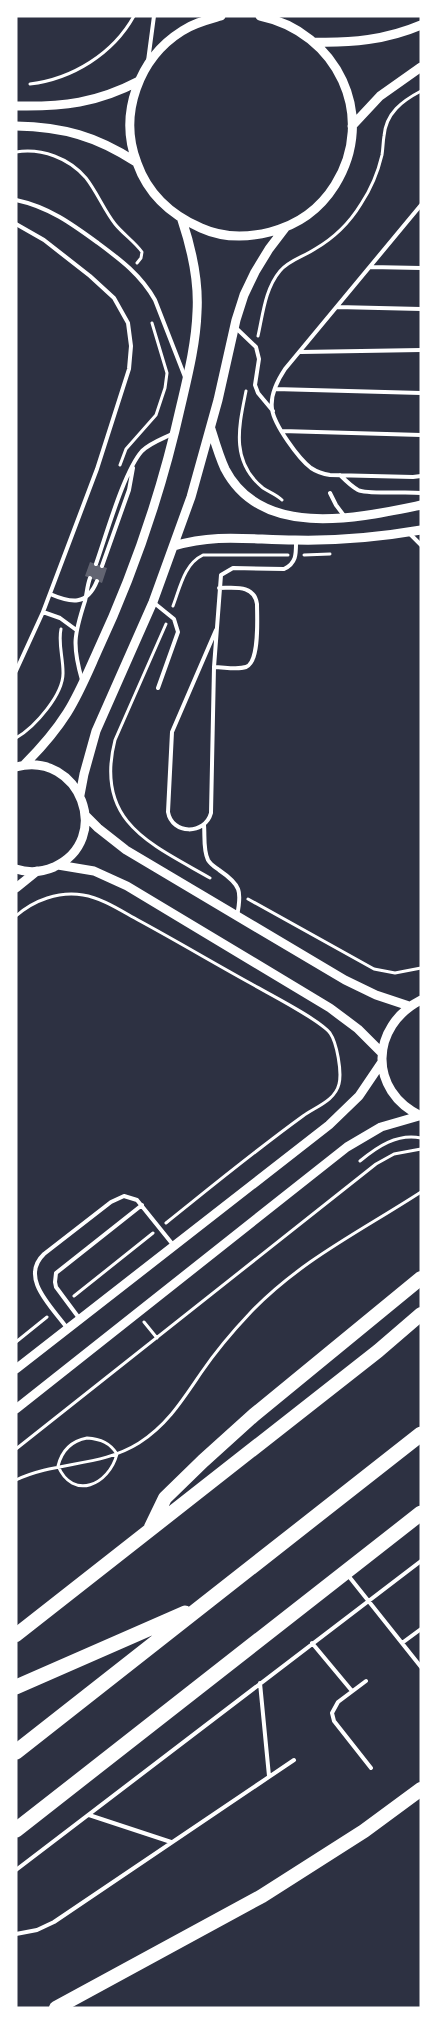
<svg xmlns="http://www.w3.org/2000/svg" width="437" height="2024" font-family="Raleway,sans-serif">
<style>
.building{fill:#626471}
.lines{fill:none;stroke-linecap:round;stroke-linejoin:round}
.path{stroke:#fff;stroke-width:3}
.service{stroke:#fff;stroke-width:4}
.tertiary{stroke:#fff;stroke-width:9}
.trunk{stroke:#fff;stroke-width:14}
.motorway{stroke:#fff;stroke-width:15}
</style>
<rect width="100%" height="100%" fill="#2d3142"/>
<path class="building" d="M90,562L107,568L102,583L85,576Z"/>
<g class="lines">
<path class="path" d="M30,84C72,79 113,54 134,16
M16,152C42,148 69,158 86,178C97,192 104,210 115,224C123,234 135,242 142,252L141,258L137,263
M258,336C263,314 265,289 280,271C289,260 303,257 315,249C334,238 350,222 361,204C371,189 378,172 382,155C383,149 383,142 384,136C386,113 402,101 421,91
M246,391C239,426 230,461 263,488C269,492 277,495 282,500
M120,465L126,449L156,415L165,388L167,373L152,323
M304,555L330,554
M173,606C180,588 184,564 203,555H288
M166,624L115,740C94,822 151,844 210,878
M16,738C35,727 64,694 63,672C63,657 58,643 61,629
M248,899L374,969L395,973L421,968
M16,916C34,900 59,891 83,895C102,898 120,910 138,920C175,940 212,962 250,983C267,993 319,1019 330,1033C337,1043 342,1072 339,1084C335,1101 315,1107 303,1116C256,1150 211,1187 166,1223
M360,1161C377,1147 397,1133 421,1138
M74,1296L153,1233
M144,1322L157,1338
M16,1342L47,1317
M87,1438C101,1439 110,1443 117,1454C109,1485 73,1501 58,1466C62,1450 71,1441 87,1438Z
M16,1449L376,1164L394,1154L421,1149
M16,1480C56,1461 101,1467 139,1443C167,1425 182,1401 201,1373C216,1351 233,1331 251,1312C301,1260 361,1231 421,1192"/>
<path class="service" d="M148,61L154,16
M16,200C49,207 72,224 98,243C121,260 141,275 155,300L185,377
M421,205L285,369C277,381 270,395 272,409C274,425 299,459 311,468C317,472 323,474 330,475L413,477L421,476
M16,224L44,240L90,276L114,298L128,323L131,346L129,369L97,469L43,612L16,671
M370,267L421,268
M337,307L421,309
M235,327L256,347L259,359L255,385L258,393L273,411
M301,352L421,350
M275,389L421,393
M282,431L421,435
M340,475C345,480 351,486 358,490C368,495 405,491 421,493
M330,493L336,505L345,517
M410,534L421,545
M96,564C106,536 124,471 142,451C150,443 162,439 172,434
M102,566L129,490L133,468
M50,594C71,603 87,606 97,581
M153,602L174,619L178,632L158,688
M43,612L60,618L75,629
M216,630L172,732L168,812C172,835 205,835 211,813L214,667L221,575L233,568L284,569C297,563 296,553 296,540
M214,667C224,667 237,670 246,667C260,662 257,617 257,604C254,584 234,588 219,588
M82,680C72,645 74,635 85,601C87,593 87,586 90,578
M204,825C205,836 203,850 208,860C211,865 215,867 219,870C241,885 242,891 237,916
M79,1318L56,1287L55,1282L56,1273L142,1205
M67,1328C52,1307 19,1278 44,1254L111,1202L124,1196L137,1200L174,1246
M347,1574L421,1667
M312,1643L352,1691
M402,1643L421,1629
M366,1681L338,1702L332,1713L334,1721L371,1768
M260,1683L269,1776
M89,1815L171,1842
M16,1870L421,1561
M16,1934L37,1930L54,1922L294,1760"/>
<path class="tertiary" d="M221,16C207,20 194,23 182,31C139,58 118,114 137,163C148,194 171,215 201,228C223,238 246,238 270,232C298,225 320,209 335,185C378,116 337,32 260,16
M314,42C351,43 386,40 421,25
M16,106C63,107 97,103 139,81
M16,126C63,127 96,136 136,162
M352,126L380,96L421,67
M211,429C215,442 219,456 225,469C262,540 358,518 421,505
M174,546C216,533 252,540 295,540C337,541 380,537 421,530
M24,765C40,749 55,732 67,713C79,694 88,672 97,652C134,573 162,490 181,405C188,375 196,343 197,312C199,280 192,250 182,220
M16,767C80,750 114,840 54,867C42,872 28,873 16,869
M80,795L84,774L96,731L153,602L191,497L218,400L236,320L244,295L255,272L269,249L285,228
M85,815L98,828L126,850L345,980L376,995L409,1006
M58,865L94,871L127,886L330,1008L358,1029L382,1053
M16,888L37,871
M421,1000C370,1026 368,1091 421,1116
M16,1369L329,1125L359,1096L382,1062
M16,1409L347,1147L381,1127L419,1116"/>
<path class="trunk" d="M151,1527L165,1498L203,1461L254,1415L421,1278
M16,1635L378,1351L421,1314
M56,2008L262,1896L364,1831L421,1789"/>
<path class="motorway" d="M16,1687L185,1613
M16,1752L421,1434
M16,1830L421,1513"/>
</g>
<rect width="437" height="2024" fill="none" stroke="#ffffff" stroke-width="35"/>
</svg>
